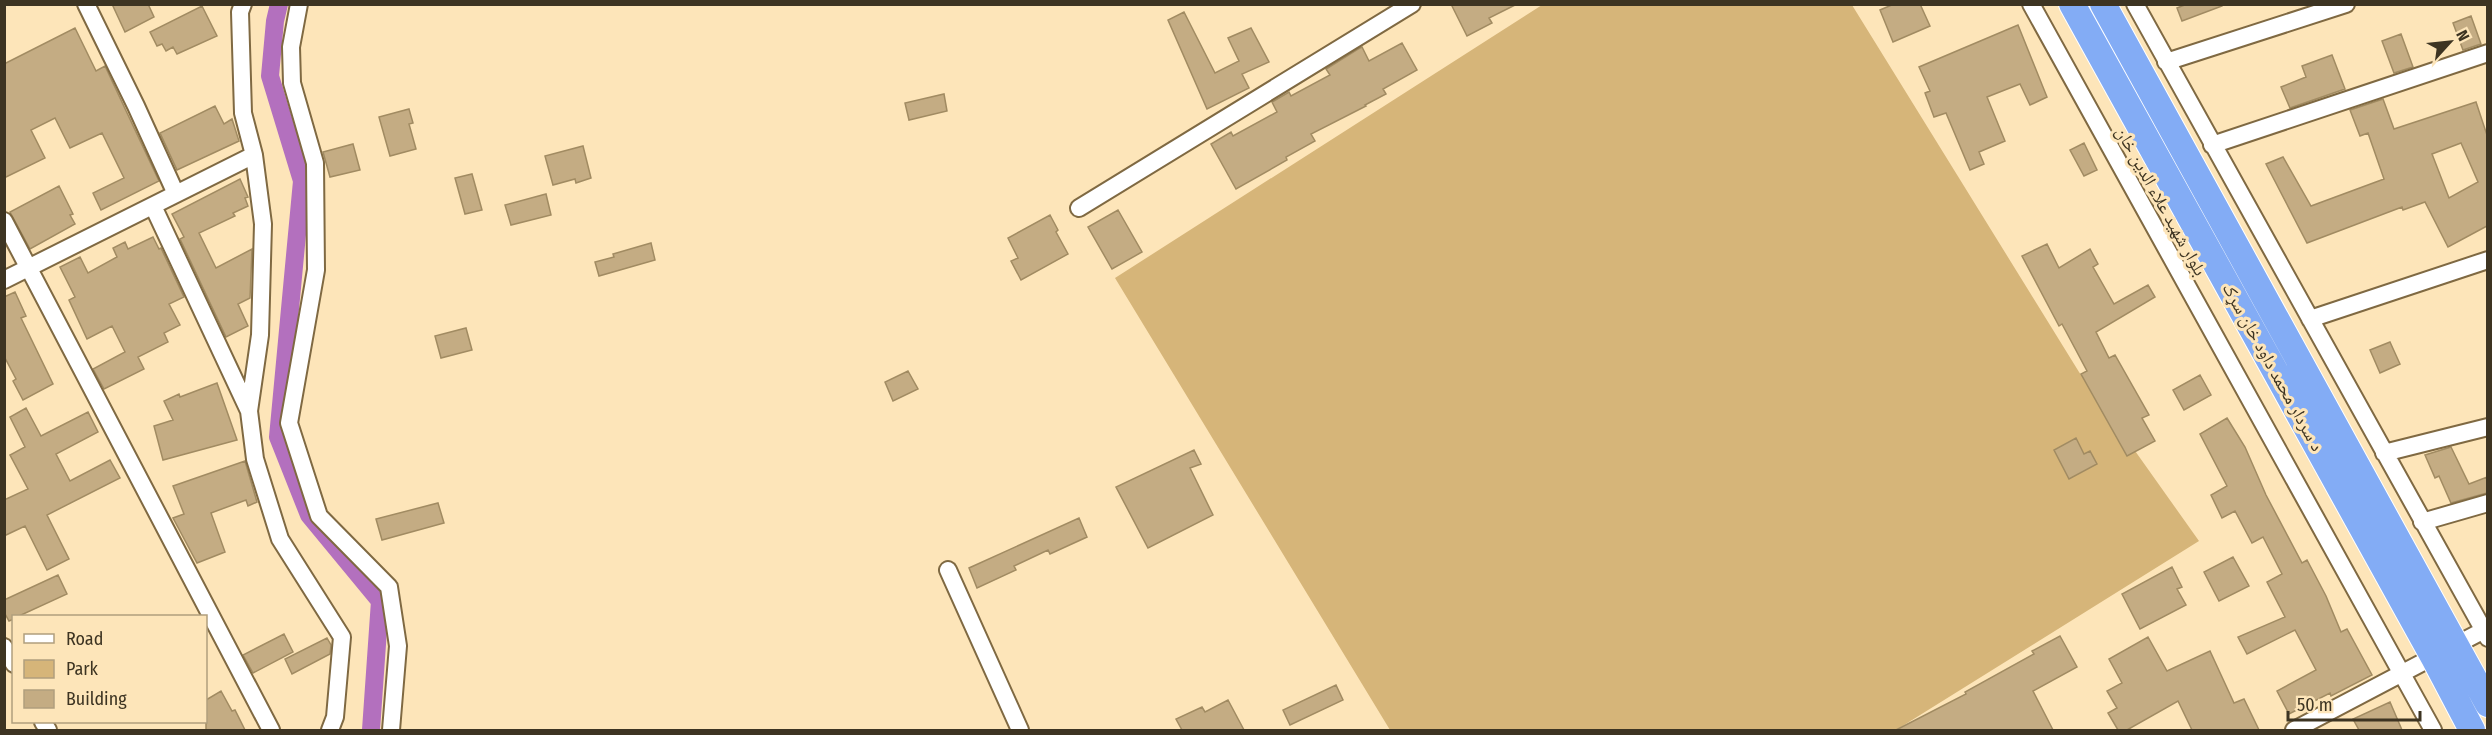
<svg xmlns="http://www.w3.org/2000/svg" width="2492" height="735" font-family="'Fira Sans Condensed','Noto Naskh Arabic',sans-serif">
<style>
.green{fill:#d6b579}
.lines{fill:none;stroke-linecap:round;stroke-linejoin:round}
.canal{stroke:#b370be;stroke-width:18}
.building{fill:#c4ac83;stroke:#a18b62;stroke-width:1.5;fill-rule:evenodd}
.minor-casing{stroke:#7f6942;stroke-width:20}
.highway-casing{stroke:#fff;stroke-width:28}
.minor{stroke:#fff;stroke-width:16}
.highway{stroke:#83acf5;stroke-width:26}
.labels{text-anchor:middle;dominant-baseline:central;stroke-width:6;stroke-linejoin:round;paint-order:stroke}
.street-label{font-size:18px;fill:#3d3422;stroke:#fde5b9}
</style>
<rect width="100%" height="100%" fill="#fde5b9"/>
<path class="green" d="M1542,5H1852L2079,372L2199,541L1896,730H1390L1115,278Z"/>
<g class="lines">
<path class="canal" d="M279,4L275,21L270,76L302,181L278,437L309,515L380,601L371,730"/>
</g>
<path class="building" d="M112,4H148L154,17L125,32Z
M1451,4H1517L1489,18L1492,23L1467,36Z
M1894,4H1920L1930,26L1893,42L1880,10Z
M2187,4H2222V6L2182,21L2177,8Z
M202,6L217,36L177,54L173,47L166,51L162,44L157,46L150,32Z
M1184,12L1215,73L1239,61L1228,38L1251,28L1269,62L1242,74L1249,88L1207,109L1168,20Z
M2471,16L2481,44L2463,50L2453,23Z
M2018,25L2047,97L2030,105L2020,84L1987,97L2005,141L1979,152L1984,164L1970,170L1946,113L1934,117L1925,93L1930,91L1919,67Z
M75,28L96,71L105,66L159,181L101,210L93,193L124,178L102,133L70,148L55,118L31,130L45,158L4,178V64Z
M2401,34L2413,67L2394,73L2382,41Z
M1402,43L1417,70L1383,89L1386,94L1365,105L1366,106L1311,134L1315,141L1286,157L1287,160L1236,189L1211,144L1231,132L1233,136L1277,112L1272,102L1289,92L1291,96L1330,75L1326,69L1358,49L1362,47L1369,61Z
M2332,55L2345,89L2290,108L2281,87L2306,77L2302,66Z
M944,94L947,111L909,120L905,103Z
M2383,99L2394,129L2476,102L2487,135V226L2448,247L2425,202L2403,210L2402,207L2307,243L2266,164L2283,157L2311,206L2384,179L2368,133L2360,136L2350,110ZM2461,143L2478,182L2449,198L2432,154Z
M215,106L224,124L232,119L239,141L177,170L160,133Z
M409,109L413,123L409,124L416,149L390,156L379,117Z
M2084,143L2097,170L2084,176L2070,150Z
M353,144L360,170L330,177L323,152Z
M583,146L591,178L576,183L575,179L553,185L545,156Z
M472,174L482,210L465,214L455,178Z
M240,179L248,197L245,198L248,206L233,213L235,216L199,233L216,268L252,249L250,298L238,304L248,326L226,337L180,239L184,237L172,214Z
M59,186L73,214L70,215L75,224L30,249L10,212Z
M546,194L551,215L511,225L505,205Z
M1118,210L1142,252L1112,269L1088,227Z
M1050,215L1058,230L1056,232L1068,254L1021,280L1011,261L1018,258L1008,238Z
M153,237L159,249L161,248L184,297L169,304L180,325L164,333L168,342L138,357L144,369L104,389L93,369L125,352L112,326L87,339L69,300L75,297L60,267L80,257L88,273L117,257L113,248L125,242L128,249Z
M651,243L655,260L599,276L595,262L614,257L613,254Z
M2047,244L2059,268L2090,249L2098,264L2093,267L2114,304L2148,285L2155,297L2096,332L2109,358L2115,355L2149,415L2142,418L2155,441L2127,456L2081,374L2087,371L2062,324L2059,326L2022,256Z
M15,292L26,316L21,318L53,384L23,400L13,381L16,379L4,356V297Z
M466,328L472,350L441,358L435,336Z
M2390,342L2400,364L2380,373L2370,350Z
M908,371L918,389L893,401L885,382Z
M2200,375L2211,395L2184,410L2173,390Z
M217,383L237,440L163,460L154,426L173,420L164,401L179,394L180,397Z
M26,408L41,436L88,412L98,432L56,454L70,481L110,460L120,478L47,515L69,559L47,570L25,526L4,536V500L28,489L10,455L25,447L10,417Z
M2227,418L2245,447L2266,495L2302,563L2307,560L2326,596L2341,632L2347,629L2372,675L2331,696L2330,693L2289,714L2277,691L2316,670L2295,630L2247,654L2238,637L2285,617L2267,582L2282,574L2263,537L2252,543L2235,511L2222,518L2211,495L2227,486L2200,434Z
M2076,438L2084,454L2090,451L2097,464L2069,479L2054,450Z
M2451,447L2469,484L2487,477V493L2451,503L2439,476L2435,478L2425,455Z
M1194,450L1201,464L1190,468L1213,515L1148,548L1116,487Z
M245,461L257,502L248,506L246,500L211,513L225,552L197,563L173,518L184,514L173,486Z
M438,503L444,523L382,540L376,519Z
M1079,518L1087,537L1050,554L1048,550L1014,566L1016,570L977,588L969,568Z
M2233,557L2249,586L2219,601L2204,572Z
M2172,567L2182,587L2177,589L2186,605L2140,629L2122,594Z
M58,575L67,594L19,616H14V619L9,621L4,612V600Z
M284,634L293,652L253,673L243,655Z
M2060,636L2077,667L2033,691L2053,730H1896L1966,694L1965,692L2034,654L2032,651Z
M2148,637L2167,671L2210,651L2234,703L2244,699L2259,730H2192L2178,701L2127,730H2118L2108,713L2117,708L2107,691L2122,683L2109,659Z
M327,638L331,645L330,654L292,674L285,659Z
M1336,685L1343,700L1290,725L1283,710Z
M221,691L232,711L235,710L245,730H206V700Z
M1228,700L1244,730H1182L1176,719L1202,707L1205,712Z
M2390,702L2402,730H2359L2353,719Z"/>
<g class="lines">
<g class="minor-casing">
<path id="minor" d="M86,4L136,106L176,194
M243,4L240,12L243,113L254,155L263,224L260,335L249,411L255,459L280,539L342,637L335,717L330,730
M299,4L291,47L292,83L315,163L316,270L289,423L319,516L389,587L398,646L391,730
M2031,4L2433,730
M2135,4L2488,638
M2166,62L2346,4
M2212,145L2488,53
M153,206L249,411
M1079,208L1412,4
M4,221L271,730
M4,280L254,155
M2310,319L2488,260
M2384,453L2488,427
M2422,522L2488,503
M948,570L1020,730
M4,647L14,664
M43,722L48,730
M2294,730L2488,628"/>
</g>
<g class="highway-casing">
<path id="highway" d="M2072,4L2434,658L2472,730
M2103,4L2488,704"/>
</g>
<use href="#minor" class="minor"/>
<use href="#highway" class="highway"/>
</g>
<g class="labels">
<g class="street-label">
<text transform="translate(2161 201) rotate(61)">بلوار شهید علاء الدین خان</text>
<text transform="translate(2273 367) rotate(61)">د سردار محمد داود خان سړک</text>
</g>
</g>
<rect width="2492" height="735" fill="none" stroke="#3d3422" stroke-width="12"/>
<rect x="12" y="615" width="195" height="108" fill="#fde5b9" stroke="#b09e7d" stroke-width="1.5"/>
<rect x="24" y="634" width="30" height="9" fill="#ffffff" stroke="#b09e7d" stroke-width="1.5"/>
<text x="66" y="645" font-size="18" fill="#3d3422">Road</text>
<rect x="24" y="660" width="30" height="18" fill="#d6b579" stroke="#b09e7d" stroke-width="1.5"/>
<text x="66" y="675" font-size="18" fill="#3d3422">Park</text>
<rect x="24" y="690" width="30" height="18" fill="#c4ac83" stroke="#b09e7d" stroke-width="1.5"/>
<text x="66" y="705" font-size="18" fill="#3d3422">Building</text>
<g transform="translate(2450 42) rotate(63)" stroke="#fde5b9" stroke-width="4.5" paint-order="stroke">
<path d="M0-4.5L10 22L0 15L-10 22Z" fill="#3d3422"/>
<text y="-9" font-size="16" font-weight="bold" text-anchor="middle" fill="#3d3422">N</text>
</g>
<path d="M2288 711v9h132v-9" fill="none" stroke="#3d3422" stroke-width="3"/>
<text x="2297" y="711" font-size="18" fill="#3d3422" stroke="#fde5b9" stroke-width="4.5" paint-order="stroke">50 m</text>
</svg>
